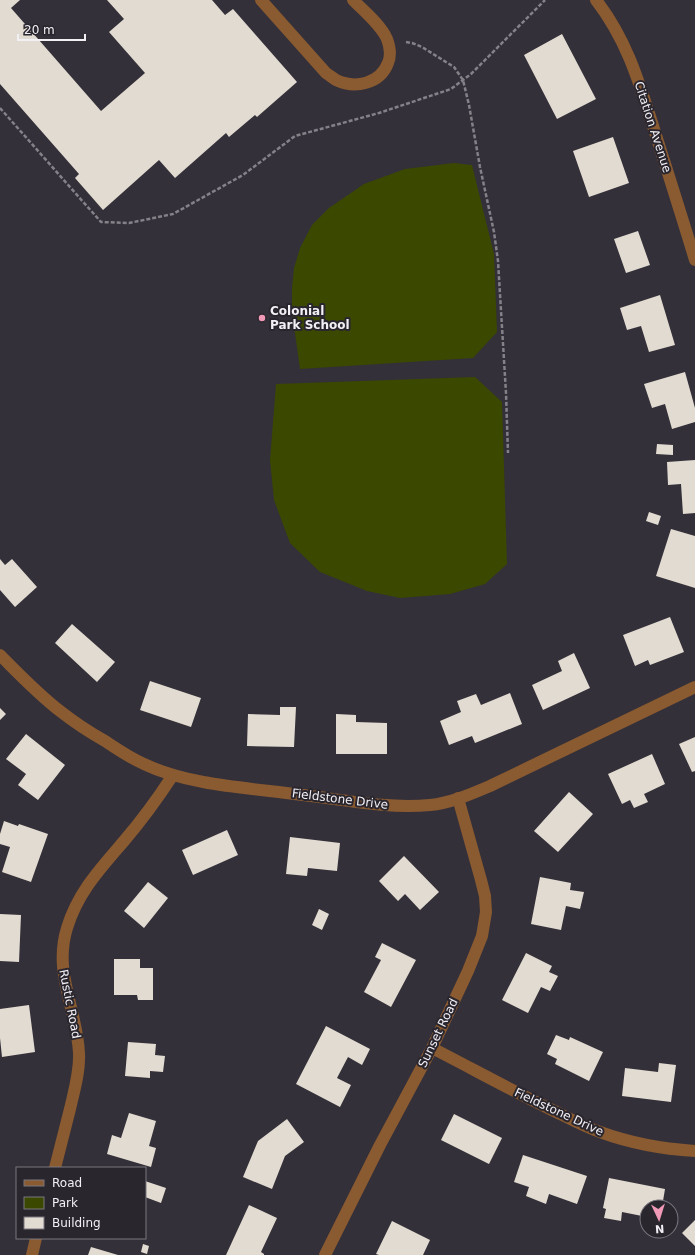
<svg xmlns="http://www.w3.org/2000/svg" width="695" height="1255" font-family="'DejaVu Sans',sans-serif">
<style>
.green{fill:#3a4800}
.building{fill:#e2dbd1}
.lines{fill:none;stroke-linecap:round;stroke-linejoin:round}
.path{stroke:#858189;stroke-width:2.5;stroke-dasharray:4 2;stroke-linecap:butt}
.street{stroke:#8a5a30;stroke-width:12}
.poi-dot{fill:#f09ab7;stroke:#2a262e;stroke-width:1.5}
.labels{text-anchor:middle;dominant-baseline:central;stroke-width:4;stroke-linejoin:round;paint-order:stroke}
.street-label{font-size:12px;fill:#f2eff5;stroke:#2a262e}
.poi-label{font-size:12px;font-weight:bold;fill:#f2eff5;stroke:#2a262e;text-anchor:start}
</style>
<rect width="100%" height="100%" fill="#343039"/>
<path class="green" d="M454,163L472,165L494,254L497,332L473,358L300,369L292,312V288L294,268L300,248L312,225L329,208L364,184L405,169Z
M475,377L502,402L507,564L485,584L450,594L400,598L367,591L320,572L290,543L274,500L270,460L276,384Z"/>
<path class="building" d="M0,0H20L11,8L101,111L145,73L109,32L124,19L107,0H212L225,15L233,9L297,82L257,117L255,115L229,137L226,133L175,178L159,160L103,210L75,178L79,174L0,84Z
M562,34L596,99L557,119L524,55Z
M613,137L629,183L589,197L573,151Z
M638,231L650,265L626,273L614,239Z
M660,295L675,345L649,352L641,326L627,330L620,308Z
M685,372L695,408V422L672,429L665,404L652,408L644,384Z
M657,444L673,445V455L656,454Z
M695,460V513L683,514L681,484L668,485L667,462Z
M649,512L661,516L658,525L646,521Z
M671,529L695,536V588L656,576Z
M0,559L5,565L12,559L37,587L15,607L0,590Z
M670,617L684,652L650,665L648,660L635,666L623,635Z
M72,624L115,662L97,682L55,643Z
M574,653L590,688L543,710L532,685L562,671L558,661Z
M150,681L201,698L191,727L140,710Z
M510,693L522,724L475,743L472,736L449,745L440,721L461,712L457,701L476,694L481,705Z
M280,707H296L294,747L247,746L248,714L280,715Z
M0,708L6,714L0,720Z
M336,714L356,715V722L387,723V754H336Z
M26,734L65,765L38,800L18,785L26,774L6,759Z
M695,737V771L692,772L679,744Z
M652,754L665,784L644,794L648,802L634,808L630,800L622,804L608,774Z
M569,792L593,814L558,852L534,831Z
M4,821L18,826L19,824L48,834L31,882L2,872L10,847L0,844V834Z
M227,830L238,855L193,875L182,850Z
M290,837L340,843L337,871L308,868L307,876L286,874Z
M404,856L439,892L420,910L405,894L398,901L379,881Z
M540,877L571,883L570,890L584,892L580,909L566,906L561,930L531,924Z
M148,882L168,898L144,928L124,911Z
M319,909L329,914L322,930L312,925Z
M0,914L21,915L19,962L0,961Z
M382,943L416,960L391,1007L364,992L381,960L375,957Z
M526,953L552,966L549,972L558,976L550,991L541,987L528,1013L502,1000Z
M114,959H140V968H153V1000H138L137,995H114Z
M29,1005L35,1052L2,1057L0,1038V1009Z
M326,1026L370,1049L362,1065L348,1057L337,1078L351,1085L340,1107L296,1084Z
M556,1035L569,1040L570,1037L603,1052L589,1081L555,1064L557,1059L547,1054Z
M128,1042L156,1044L155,1055L165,1056L163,1072L150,1071V1078L125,1076Z
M659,1063L676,1065L671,1102L622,1096L625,1068L658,1072Z
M129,1113L156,1121L149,1146L156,1148L151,1167L107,1154L112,1135L121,1138Z
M454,1114L502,1138L489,1164L441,1140Z
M287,1119L304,1142L285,1156L272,1189L243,1177L258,1141Z
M523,1155L587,1176L577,1204L549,1194L546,1204L526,1196L529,1187L514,1182Z
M609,1178L665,1189L662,1207H647V1217L622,1212L621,1221L604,1218L606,1209L603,1208Z
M145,1181L166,1188L161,1203L145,1197Z
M249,1205L277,1218L261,1252L264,1254V1255H226Z
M695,1220V1246L682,1233Z
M392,1221L430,1240L423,1255H379L376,1254Z
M143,1244L149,1246L147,1254L141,1252Z
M91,1247L118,1255H88Z"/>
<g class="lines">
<path class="path" d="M406,42L412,43L422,47L454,67L463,80L469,105L480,167L494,232L498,261L506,393L508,453
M0,108L101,222L129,223L173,214L243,175L295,136L379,113L451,89L471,74L545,0"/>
<path class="street" d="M261,0L326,73C329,75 333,78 336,80C355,89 380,84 388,63C391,56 390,47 387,39C381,25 364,11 353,0
M596,0C627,40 639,82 654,129C668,173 682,217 695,260
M0,655C19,674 38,694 60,711C74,722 89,732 105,741C117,749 130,758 144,764C190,786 253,788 303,795C345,800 388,809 430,805C451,803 471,794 490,786L695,687
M432,1048C471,1068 509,1089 548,1108C565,1116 582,1126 600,1132C630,1143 663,1149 695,1151
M55,1168C60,1148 65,1129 70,1109C74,1091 80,1072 79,1053C77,1009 53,973 67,928C78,892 100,869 124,841C142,820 158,798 173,775
M32,1255L36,1238
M325,1255L380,1145L432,1048L468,971L482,936L486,912L485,896L481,880L458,798"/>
</g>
<circle class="poi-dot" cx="262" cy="318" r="4"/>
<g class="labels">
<g class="street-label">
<text transform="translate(653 127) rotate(72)">Citation Avenue</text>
<text transform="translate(340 799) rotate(7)">Fieldstone Drive</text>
<text transform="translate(70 1004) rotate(79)">Rustic Road</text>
<text transform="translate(438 1033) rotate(-64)">Sunset Road</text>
<text transform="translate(559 1112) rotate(25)">Fieldstone Drive</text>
</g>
<g class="poi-label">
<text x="270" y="311">Colonial<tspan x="270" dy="14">Park School</tspan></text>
</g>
</g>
<rect x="16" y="1167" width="130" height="72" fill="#2a262e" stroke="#7a767e"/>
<rect x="24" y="1180" width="20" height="6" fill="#8a5a30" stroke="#7a767e"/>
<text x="52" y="1187" font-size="12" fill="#f2eff5">Road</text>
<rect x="24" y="1197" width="20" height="12" fill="#3a4800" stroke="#7a767e"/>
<text x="52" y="1207" font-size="12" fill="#f2eff5">Park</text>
<rect x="24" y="1217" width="20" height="12" fill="#e2dbd1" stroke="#7a767e"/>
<text x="52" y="1227" font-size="12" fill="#f2eff5">Building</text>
<g transform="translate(659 1219) rotate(176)"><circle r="19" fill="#2a262e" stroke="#7a767e"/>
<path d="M0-3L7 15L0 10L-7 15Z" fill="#f09ab7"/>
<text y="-6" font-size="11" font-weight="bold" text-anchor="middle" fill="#f2eff5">N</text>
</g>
<path d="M18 34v6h67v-6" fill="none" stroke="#f2eff5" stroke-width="2"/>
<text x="24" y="34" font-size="12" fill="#f2eff5" stroke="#2a262e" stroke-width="3" paint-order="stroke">20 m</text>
</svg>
